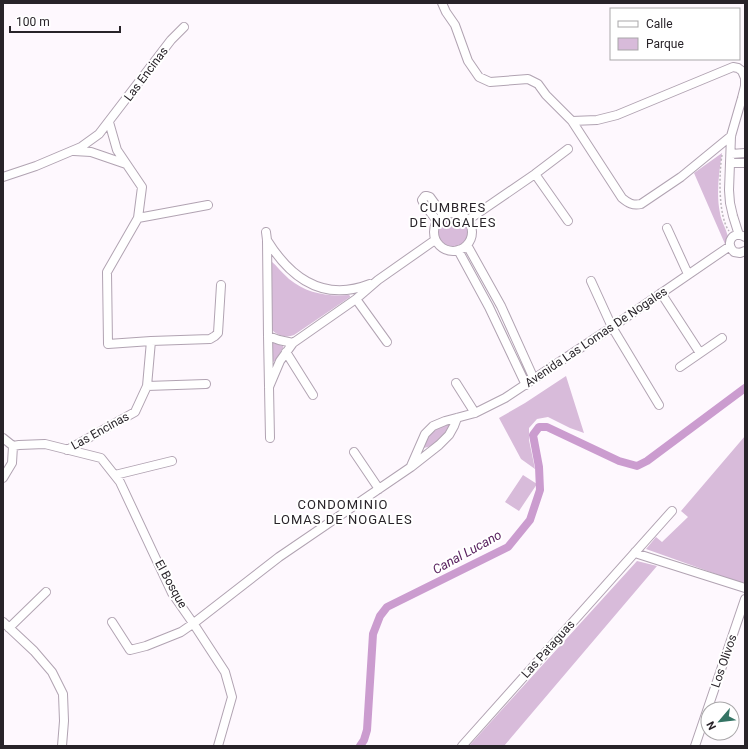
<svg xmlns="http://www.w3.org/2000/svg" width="748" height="749" font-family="Roboto,sans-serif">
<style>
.green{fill:#d8bbda}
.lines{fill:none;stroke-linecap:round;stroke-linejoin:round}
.canal{stroke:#cb9ccf;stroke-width:8}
.minor-casing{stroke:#b1a3b2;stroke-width:10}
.path{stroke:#bcb6bc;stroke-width:1.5;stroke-dasharray:2 2;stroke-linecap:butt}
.minor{stroke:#fff;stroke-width:8}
.labels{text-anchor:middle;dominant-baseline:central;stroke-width:4;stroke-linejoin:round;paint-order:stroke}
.street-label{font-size:12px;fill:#282329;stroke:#fff}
.neighbourhood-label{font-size:13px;letter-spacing:1px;fill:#282329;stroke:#fff}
.water-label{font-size:13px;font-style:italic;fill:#59215f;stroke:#fff}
</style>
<rect width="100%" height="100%" fill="#fef8fe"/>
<path class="green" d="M722,153C719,172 716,194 720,213C721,221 726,228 728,237L725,244L694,173Z
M436 232a16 16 0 1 1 32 0a16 16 0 1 1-32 0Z
M271,261C277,266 282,273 289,279C306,293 327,297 349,295L350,296V297L294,335C287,338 278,336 272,330Z
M273,343L283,346V348L275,361L273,362L272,344Z
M566,376L584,433L570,428L548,417L537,419L529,428V440L535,469L521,459L499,418L525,403Z
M446,423L448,424L449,426C443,437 437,445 424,448C425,436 436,429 446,423Z
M745,436L744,584L646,549L656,537L662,542L688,517L681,511Z
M523,475L537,484L519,511L505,502Z
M637,561L657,566L504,746H469Z"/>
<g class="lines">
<path class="canal" d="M360,746L364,740L367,730L373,634L380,616L387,607L508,547L530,520L540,490L539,467L533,435L539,427H547L619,461L637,466L647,461L745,388"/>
<g class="minor-casing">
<path id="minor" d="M442,3L446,12L455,25L468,61L479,77L490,82L528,79L538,84L546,95L572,121L597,120L617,115L733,67L738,68L742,71L745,78V86L742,98L731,136L729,190L730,203L733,216L739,235
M572,121L622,198C628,203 633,206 641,204L681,177L731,136
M74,151L91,152L126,164
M731,154L745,153
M730,163H745
M535,174L568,221
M3,177L36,166L81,147L99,134L171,40L184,27
M434 232a19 19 0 1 1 38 0a19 19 0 1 1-38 0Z
M138,218L208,205
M468,220L535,174L568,149
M437,221L424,204L422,200L425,196H427L430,197L443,215
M667,228L688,274
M266,232L267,240L268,336L270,438
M745,237C734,230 724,242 734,252L740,253L745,251
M267,240C291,279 324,302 370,284
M467,245L501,306L534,379
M458,250L489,307L526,385
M591,281L612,327L659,405
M661,293L700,353
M356,299L387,342
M268,336L279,340L293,343
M151,341L210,339L215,336L218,333L221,285
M286,352L313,395
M680,367L722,338
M456,383L475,413
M147,386L206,384
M269,387L280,361L293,343L356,299L378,280L435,240
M3,438L13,446
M67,450L135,412L147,386L151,341L108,344L107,272L138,218L142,187L117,150L109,122
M354,452L379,489
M411,466L425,434L433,426L445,421L475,413L505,398L612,327L730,246
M115,475L172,461
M3,478L12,463L13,446L19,445L45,444L101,458L120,482L172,593L195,626L225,672L232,697L218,746
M635,552L638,554L745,588
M3,622L34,651L52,672L63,694L64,721L62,746
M112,622L130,650L146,646L181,632L194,623L279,557L411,467L439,445L449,435L454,426L457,418
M9,628L46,592
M462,746L672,511
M695,746L745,599"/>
</g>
<path class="path" d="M722,155C719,173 718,216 729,231"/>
<use href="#minor" class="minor"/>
</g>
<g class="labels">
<g class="street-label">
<text transform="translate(146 74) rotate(-53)">Las Encinas</text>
<text transform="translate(596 337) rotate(-34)">Avenida Las Lomas De Nogales</text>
<text transform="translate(100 431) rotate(-29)">Las Encinas</text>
<text transform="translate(171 584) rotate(61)">El Bosque</text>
<text transform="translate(548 649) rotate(-48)">Las Pataguas</text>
<text transform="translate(724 661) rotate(-71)">Los Olivos</text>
</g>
<g class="neighbourhood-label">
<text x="453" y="207">CUMBRES<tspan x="453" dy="15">DE NOGALES</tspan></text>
<text x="343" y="504">CONDOMINIO<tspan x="343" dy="15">LOMAS DE NOGALES</tspan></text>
</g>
<g class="water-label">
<text transform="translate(467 552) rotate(-29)">Canal Lucano</text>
</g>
</g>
<rect width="748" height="749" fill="none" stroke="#282329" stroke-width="8"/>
<rect x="610" y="8" width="130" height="52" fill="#ffffff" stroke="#a9a7a9"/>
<rect x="618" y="21" width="20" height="6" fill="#ffffff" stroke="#a9a7a9"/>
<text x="646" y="28" font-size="12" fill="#282329">Calle</text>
<rect x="618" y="38" width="20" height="12" fill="#d8bbda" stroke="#a9a7a9"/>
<text x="646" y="48" font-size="12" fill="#282329">Parque</text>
<g transform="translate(720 721) rotate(242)"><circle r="19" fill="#ffffff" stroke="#a9a7a9"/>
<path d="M0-3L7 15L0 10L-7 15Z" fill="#347464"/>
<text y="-6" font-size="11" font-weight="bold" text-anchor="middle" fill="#282329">N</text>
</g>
<path d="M10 26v6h110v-6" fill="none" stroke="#282329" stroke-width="2"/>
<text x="16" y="26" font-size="12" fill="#282329" stroke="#ffffff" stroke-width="3" paint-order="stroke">100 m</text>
</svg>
